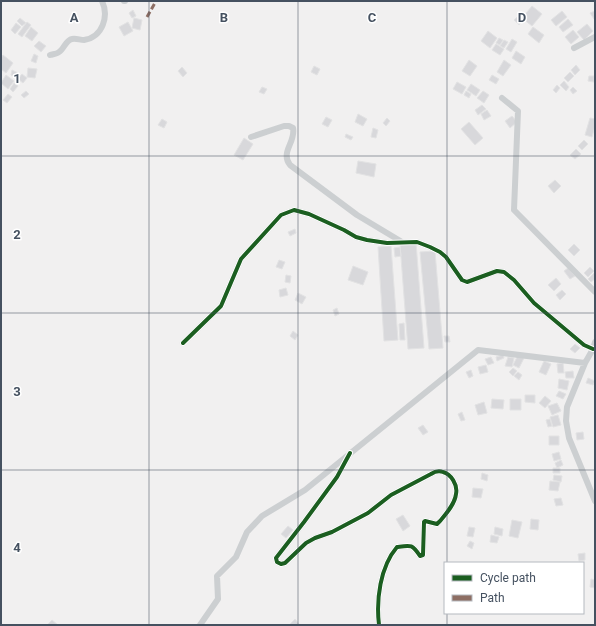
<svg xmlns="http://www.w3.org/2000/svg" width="596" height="626" font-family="Roboto,sans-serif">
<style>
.building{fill:#d8d8db;stroke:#e2e2e3}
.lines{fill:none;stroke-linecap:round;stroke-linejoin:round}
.street{stroke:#cccfd1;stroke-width:6}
.quiet{stroke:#8d6e63;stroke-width:3;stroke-dasharray:6 3;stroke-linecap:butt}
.cycleway-casing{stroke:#fff;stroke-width:6}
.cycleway{stroke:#1b5e20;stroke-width:4}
.grid{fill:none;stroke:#455160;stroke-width:1;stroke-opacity:0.55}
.grid-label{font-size:13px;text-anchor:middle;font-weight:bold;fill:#455160;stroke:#fff;stroke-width:3;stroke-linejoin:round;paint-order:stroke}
</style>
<rect width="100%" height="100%" fill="#f1f0f0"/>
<path class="building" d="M532,6L542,14L532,26L522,18Z
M133,10L136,16L132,18L129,13Z
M562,11L567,17L556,26L551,20Z
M595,11V19H594L590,13Z
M517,17L522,21L519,25L514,20Z
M20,18L26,23L22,26L17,21Z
M134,18L142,20L140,30L132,28Z
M568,19L573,25L563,32L559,27Z
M27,22L31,25L22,37L18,34Z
M128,22L133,31L124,36L119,27Z
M16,23L21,27L15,34L11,30Z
M587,24L593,31L584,40L577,32Z
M31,27L38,33L32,41L25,36Z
M533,27L544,35L539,43L528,34Z
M573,30L579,37L571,44L565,37Z
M488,31L497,38L490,48L481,41Z
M499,38L503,40L500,45L496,43Z
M512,39L517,42L511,52L506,49Z
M504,40L508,42L504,48L500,46Z
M39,41L46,46L41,52L34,46Z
M496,44L504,49L500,55L492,50Z
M516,51L525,57L521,64L512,58Z
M34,54L38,56L36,63L31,61Z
M3,55L13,63L6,73L1,69V58Z
M469,60L477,66L470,76L462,71Z
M504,60L511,65L503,76L497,72Z
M576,65L580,70L575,75L571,70Z
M314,66L320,69L317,75L311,72Z
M182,67L187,73L183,77L178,71Z
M28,68L37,69L35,78L27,77Z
M12,70L18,73L16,77L11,75Z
M570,72L574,76L568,82L564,78Z
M22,74L27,78L23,83L18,79Z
M6,75L14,81L8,89L1,83Z
M492,75L499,79L496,84L489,80Z
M589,76H594V82L588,81Z
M564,81L569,87L566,91L560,85Z
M457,82L466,87L462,94L453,89Z
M14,83L18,86L13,92L10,89Z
M471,84L480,90L476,96L467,90Z
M557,85L560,88L556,93L553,90Z
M262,87L267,89L264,94L259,92Z
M573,87L577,91L573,94L570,90Z
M26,91L29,94L24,98L21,95Z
M466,91L471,94L469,98L464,95Z
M483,91L489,95L484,103L477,98Z
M8,94L12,97L7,103L3,100Z
M482,105L486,109L478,115L475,110Z
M487,110L491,116L484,120L481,114Z
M358,114L367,119L363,126L355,122Z
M512,116L517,122L510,128L505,121Z
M326,117L332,120L328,127L322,124Z
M387,118L390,121L386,126L383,123Z
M590,118L595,119V126L592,137L585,135Z
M162,119L167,122L164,128L158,125Z
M469,122L483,138L475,145L461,129Z
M373,128L378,130L376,138L371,137Z
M346,134L353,137L351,140L345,137Z
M244,138L253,144L243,160L234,155Z
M584,140L588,144L582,150L578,146Z
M576,149L581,154L575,159L570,155Z
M358,161L376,164L374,177L356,173Z
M555,180L561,186L554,193L548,186Z
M295,229L296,233L290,236L288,232Z
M416,242L424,348L408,349L400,244Z
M574,244L580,250L574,256L568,250Z
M391,246L398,340L384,341L378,247Z
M400,247L401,256L395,257L394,248Z
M435,251L443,348L429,349L420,252Z
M279,260L285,262L282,269L276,267Z
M353,266L368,272L363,285L348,280Z
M590,267L594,271L588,277L584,273Z
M568,268L575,276L570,279L564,271Z
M595,272V279L591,282L588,279Z
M286,275L291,276L290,283L285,282Z
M556,278L561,284L554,291L548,285Z
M286,288L288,295L280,297L279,290Z
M562,290L566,294L560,300L556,295Z
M298,293L306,297L302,304L295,300Z
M337,308L339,314L335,316L333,310Z
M404,323L405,340H400L399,324Z
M293,331L298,335L295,340L290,336Z
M444,336H449L450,342H445Z
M575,344L580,348L575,353L570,349Z
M503,355L504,358L497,361L496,357Z
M518,355L524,358L519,368L513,365Z
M491,357L494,363L488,365L485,359Z
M508,357L514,358L512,367L505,366Z
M544,361L551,364L546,375L539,372Z
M563,363L564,373H558L557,364Z
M486,365L488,372L480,374L478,367Z
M513,368L517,371L513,376L509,372Z
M471,370L473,376L469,378L466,372Z
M573,371L574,378H566L565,372Z
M518,372L522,375L519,380L514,376Z
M588,378L595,381L593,385L586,383Z
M559,379L569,381L567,390L558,388Z
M559,391L566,394L563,399L556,396Z
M525,395H535V403L525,402Z
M545,396L551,401L545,408L539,403Z
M492,399L504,400L503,409L491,408Z
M510,399H521V410H510Z
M484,402L487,413L478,415L475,405Z
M557,403L561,411L552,415L548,406Z
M462,412L465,420L461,421L458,414Z
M558,415L561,425L553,427L550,417Z
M550,419L552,426L548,427L546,420Z
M423,425L428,432L423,435L418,428Z
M583,432L584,439L577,440L576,433Z
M549,436H559V445H549Z
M559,452L561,459L554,461L552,454Z
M561,460L563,465L557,468L555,463Z
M553,468H560V473H553Z
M482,473L488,475L487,481L481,479Z
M554,475L562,476L561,482L553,480Z
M550,481L560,482L558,491L549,490Z
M473,488L483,489L481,498L472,497Z
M561,498L563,505L556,506L554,499Z
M403,515L410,526L403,531L396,519Z
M531,519L539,520L538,530L530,529Z
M512,520L522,522L518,538L509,536Z
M288,526L293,530L286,538L281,534Z
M469,527L475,528L473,537L467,536Z
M495,527L503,529L502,536L494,534Z
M491,535L499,537L497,543L490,542Z
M470,541L474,543L472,549L467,546Z
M585,553V560L579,561L578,554Z
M591,579L595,580V588L590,587Z
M295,619L299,624L298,625H289Z
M52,620L58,625H47Z"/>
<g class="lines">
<path class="street" d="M124,1H125
M574,48L595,37
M50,55C53,54 57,54 59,52C64,49 66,40 72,39C76,38 80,40 84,40C103,37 109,16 102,1
M502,98L518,111L514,210L595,292
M251,137L284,126H289L293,128C296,142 280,152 290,165L357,215L402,242
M595,342L593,349L585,363L567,407L566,421L569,438L595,501
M183,343L221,306L241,259L281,215L294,210L309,214L344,230L356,237L367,240L387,243L417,242L430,247L440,252L446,257L462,280L467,282L497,271L504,272L514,280L534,303L584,345L593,349
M350,453L337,477L304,522L276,558L277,562L281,564L285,563L306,543L315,538L332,532L368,513L391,495L431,474C434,472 438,470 443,472C451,474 458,485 456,494C455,504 446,514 440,521L437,524L425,521L424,522L423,555L420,556C412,544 411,545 397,547C380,567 376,600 379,625
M200,625L218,599L217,576L236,557L247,532L262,516L305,490L478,350L585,363"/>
<path class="quiet" d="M147,17L156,1"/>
<g class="cycleway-casing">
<path id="cycleway" d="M183,343L221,306L241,259L281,215L294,210L309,214L344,230L356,237L367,240L387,243L417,242L430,247L440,252L446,257L462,280L467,282L497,271L504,272L514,280L534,303L584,345L593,349
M350,453L337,477L304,522L276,558L277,562L281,564L285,563L306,543L315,538L332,532L368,513L391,495L431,474C434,472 438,470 443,472C451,474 458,485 456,494C455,504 446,514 440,521L437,524L425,521L424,522L423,555L420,556C412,544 411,545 397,547C380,567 376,600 379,625"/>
</g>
<use href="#cycleway" class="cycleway"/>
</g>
<path class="grid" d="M149,1V625M298,1V625M447,1V563M1,156H595M1,313H595M1,470H595M447,613V625"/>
<g class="grid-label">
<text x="74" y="22">A</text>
<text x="224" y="22">B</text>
<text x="372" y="22">C</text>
<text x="522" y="22">D</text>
<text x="17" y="83">1</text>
<text x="17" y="239">2</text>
<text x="17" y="396">3</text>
<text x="17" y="552">4</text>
</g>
<rect width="596" height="626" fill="none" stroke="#455160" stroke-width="4"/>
<rect x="444" y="562" width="140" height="52" fill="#ffffff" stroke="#b5b9bf"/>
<rect x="452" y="575" width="20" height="6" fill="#1b5e20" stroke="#b5b9bf"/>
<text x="480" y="582" font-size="12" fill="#455160">Cycle path</text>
<rect x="452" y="595" width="20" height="6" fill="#8d6e63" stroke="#b5b9bf"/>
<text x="480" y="602" font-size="12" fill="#455160">Path</text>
</svg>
